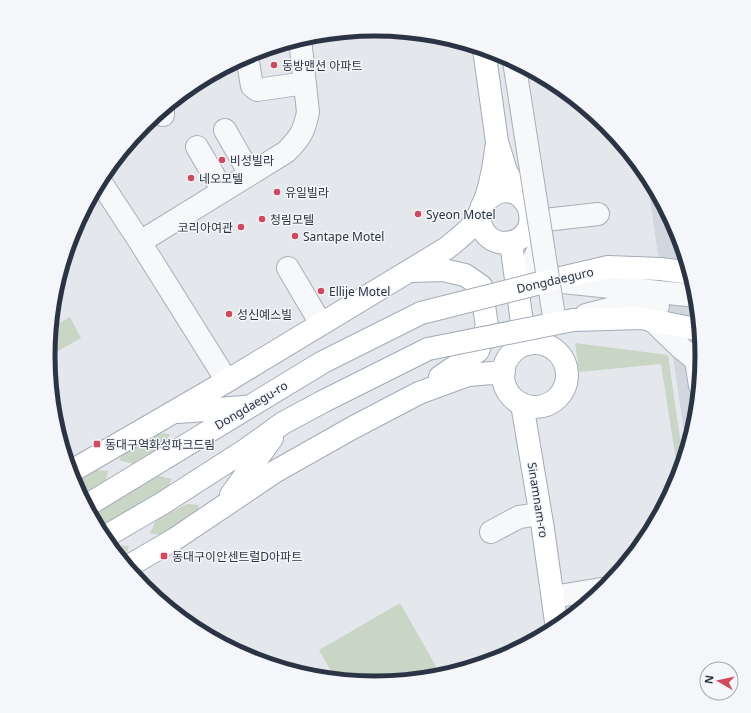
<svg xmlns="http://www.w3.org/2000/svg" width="751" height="713" font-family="'Noto Sans','Noto Sans KR',sans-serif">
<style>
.built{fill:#d2d6de}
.green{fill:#c9d6c5}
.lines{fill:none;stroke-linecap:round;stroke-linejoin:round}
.minor-casing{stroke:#a9aeb7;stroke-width:24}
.major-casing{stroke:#a3abb8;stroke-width:24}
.minor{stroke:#f7f8fa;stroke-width:22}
.major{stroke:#fff;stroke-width:22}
.minor-bridge-casing{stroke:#a9aeb7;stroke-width:24;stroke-linecap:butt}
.major-bridge-casing{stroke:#a3abb8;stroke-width:24;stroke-linecap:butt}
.minor-bridge{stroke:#f7f8fa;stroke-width:22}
.major-bridge{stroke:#fff;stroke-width:22}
.poi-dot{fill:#d1495b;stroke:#f4f6f9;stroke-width:1.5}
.labels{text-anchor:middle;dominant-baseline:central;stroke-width:3;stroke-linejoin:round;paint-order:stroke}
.poi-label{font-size:12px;fill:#2b3445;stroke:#f4f6f9;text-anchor:start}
.street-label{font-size:12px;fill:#2b3445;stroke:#f4f6f9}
.rim{fill:none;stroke:#2b3445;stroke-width:5}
</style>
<rect width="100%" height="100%" fill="#e4e7ec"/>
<path class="built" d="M646,172L678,231L697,293L703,357L697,421L687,452Z"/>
<path class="green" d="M70,317L81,338L48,357L51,328Z
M575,343L668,355L681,445L689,447L679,480L661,364L579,372Z
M158,433L170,434L166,447L133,464L119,460L126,448Z
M97,470L108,471L105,484L81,497L73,481Z
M155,475L172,479L165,493L100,532L89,513Z
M187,504L199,505L196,518L163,536L150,533L156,520Z
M117,545L129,546L125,559L122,561L111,548Z
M400,603L442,677L375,684L336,680L319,650Z"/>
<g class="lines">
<g class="minor-casing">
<path id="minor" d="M247,56L252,86L257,90L305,83
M163,110V115
M225,130L250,174
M197,147L223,191
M100,181L140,242L227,381
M531,217L545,220L598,214
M140,242L286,152C300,138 304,132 308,112L300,39
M288,268L321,324
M553,281L697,296
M522,288L542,240
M586,315L629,304L658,306
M652,320L681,348L702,365
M696,360L700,386
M491,532L519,517L540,514
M553,597L607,588"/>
</g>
<g class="major-casing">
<path id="major" d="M484,49L497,142L506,171L519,195
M479,214C480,256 536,249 530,213C529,206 526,202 521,197C507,185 491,193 482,206
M511,243L525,344
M411,271L443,270L465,275L481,286L487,326L478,351L440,377
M548,281L608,267L661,269L691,273
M573,320L641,318L700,330
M503 375a32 32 0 1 1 64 0a32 32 0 1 1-64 0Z
M522,404L543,529L557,629
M178,412L244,407
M70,472L227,381L447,248C454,242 462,236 469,229C488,208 494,169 497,142
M231,495L272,438
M86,506L323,362L421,313
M103,538L163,503L247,449L283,423L324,401L428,349
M127,567L175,539L276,471L354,427L419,393L468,375L504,372"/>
</g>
<use href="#minor" class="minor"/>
<use href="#major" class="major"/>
<g class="minor-bridge-casing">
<path id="minor-bridge" d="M514,61L555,323"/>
</g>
<g class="major-bridge-casing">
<path id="major-bridge" d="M421,313L548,281
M428,349L573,320"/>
</g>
<use href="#minor-bridge" class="minor-bridge"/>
<use href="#major-bridge" class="major-bridge"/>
</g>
<g class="poi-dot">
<circle cx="274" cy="65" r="4"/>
<circle cx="222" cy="160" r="4"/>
<circle cx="191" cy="178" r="4"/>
<circle cx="277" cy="192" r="4"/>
<circle cx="418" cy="214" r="4"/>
<circle cx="262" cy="219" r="4"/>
<circle cx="241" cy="227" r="4"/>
<circle cx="295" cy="236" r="4"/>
<circle cx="321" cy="291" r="4"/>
<circle cx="229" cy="314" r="4"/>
<rect x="93" y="440" width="8" height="8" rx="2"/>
<rect x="160" y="552" width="8" height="8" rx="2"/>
</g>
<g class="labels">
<g class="poi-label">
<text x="282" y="65">동방맨션 아파트</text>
<text x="230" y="160">비성빌라</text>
<text x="199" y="178">네오모텔</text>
<text x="285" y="192">유일빌라</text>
<text x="426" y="214">Syeon Motel</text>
<text x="270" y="219">청림모텔</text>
<text x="233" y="227" text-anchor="end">코리아여관</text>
<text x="303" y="236">Santape Motel</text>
<text x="329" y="291">Ellije Motel</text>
<text x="237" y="314">성신예스빌</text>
<text x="105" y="444">동대구역화성파크드림</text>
<text x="172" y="556">동대구이안센트럴D아파트</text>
</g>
<g class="street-label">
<text transform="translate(555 280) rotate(-13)">Dongdaeguro</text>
<text transform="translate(251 405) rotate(-31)">Dongdaegu-ro</text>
<text transform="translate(538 500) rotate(81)">Sinamnam-ro</text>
</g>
</g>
<path d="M0 0H751V713H0ZM55 356a320 320 0 1 1 640 0a320 320 0 1 1-640 0Z" fill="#f4f6f9" fill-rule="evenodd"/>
<path class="rim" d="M55 356a320 320 0 1 1 640 0a320 320 0 1 1-640 0Z"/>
<g transform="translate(719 681) rotate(279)"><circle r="19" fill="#f4f6f9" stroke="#a4a8b1"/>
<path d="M0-3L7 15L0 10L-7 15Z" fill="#d1495b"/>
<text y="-6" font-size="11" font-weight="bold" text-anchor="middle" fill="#2b3445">N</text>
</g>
</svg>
